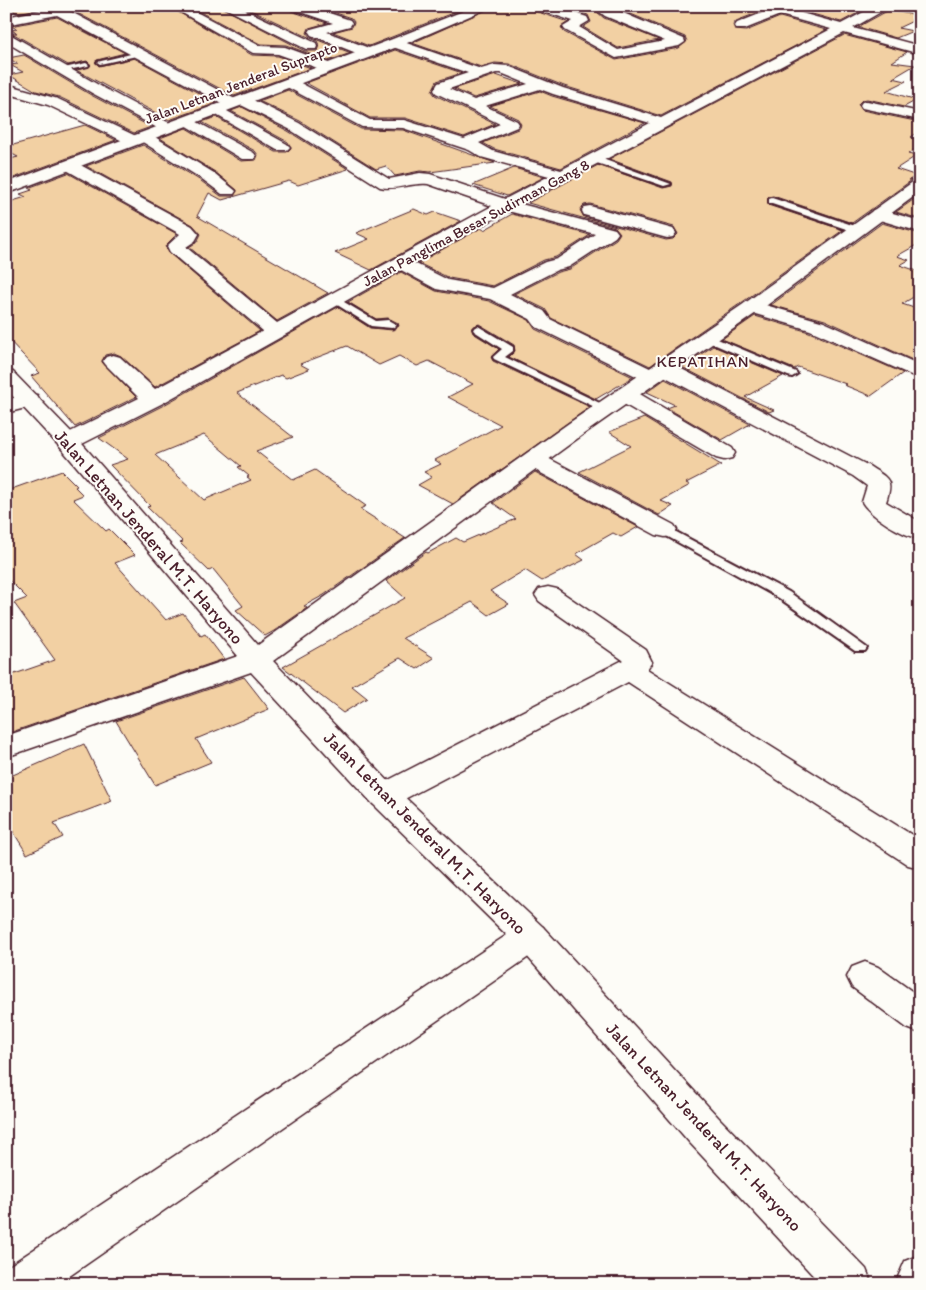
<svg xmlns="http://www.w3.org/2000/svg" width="926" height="1290" font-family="Itim,sans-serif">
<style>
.building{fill:#f2d0a3;stroke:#4a1f2b;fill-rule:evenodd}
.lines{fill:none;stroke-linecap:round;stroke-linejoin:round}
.lane-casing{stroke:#4a1f2b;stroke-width:4}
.street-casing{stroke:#4a1f2b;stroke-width:3}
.secondary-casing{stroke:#4a1f2b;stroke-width:3}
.lane{fill:#fdfcf7;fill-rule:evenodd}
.street{fill:#fdfcf7;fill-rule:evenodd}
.secondary{fill:#fdfcf7;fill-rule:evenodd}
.labels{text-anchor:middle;stroke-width:4;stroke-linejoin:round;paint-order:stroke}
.far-street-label{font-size:15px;fill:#4a1f2b;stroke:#fdfcf7}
.far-quarter-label{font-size:16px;letter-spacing:1px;fill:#4a1f2b;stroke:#fdfcf7}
.street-label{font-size:18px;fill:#4a1f2b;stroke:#fdfcf7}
</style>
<rect width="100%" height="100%" fill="#fdfcf7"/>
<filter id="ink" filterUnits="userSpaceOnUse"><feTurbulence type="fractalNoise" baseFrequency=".02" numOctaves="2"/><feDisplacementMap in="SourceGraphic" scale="10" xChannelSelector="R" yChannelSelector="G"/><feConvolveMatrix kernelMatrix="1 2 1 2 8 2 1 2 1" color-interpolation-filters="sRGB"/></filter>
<g filter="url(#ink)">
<!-- building -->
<path class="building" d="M6,6H42L43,8L17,13Z
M64,6H168L252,55L278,56L311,68L234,96Z
M189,6H219L305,51H317L319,45L317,41L242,6H288L291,11L327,23L309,28L307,33L310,37L351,53L328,61L286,45L260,44Z
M315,6H470L369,46L333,32L352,27L354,22L351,18Z
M495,6H532L535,11L568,22L561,27L564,32L616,60L679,48L687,41L685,37L612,6H754L762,11L736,21L733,25L735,30L746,31L780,17L826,30L661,116L564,86L509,64L495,63L481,67L412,43Z
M560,6H590L604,18L659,40L618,48L583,27L591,22L588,15Z
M784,6H871L841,22Z
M889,10L919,16L911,20H915L898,28L913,31L896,38L858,27Z
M57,17L125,53L97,60L95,62L99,66L134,58L217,103L169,120L76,70L89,67L91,65L87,61L68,65L12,33H17L11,30L17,29L11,26Z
M844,35L907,52L892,62L915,65L893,78L906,81L886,91L917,100L904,107L867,99L862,100L858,104L862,110L920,122V131L911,137L920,141V146L908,154L916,156L896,169L917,176L909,180H912L852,223L773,196L768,197V205L843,230L744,301L650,366L551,318L545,309L514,294L558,272L570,269L616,239L620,233L615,227L528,203L598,165L663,188L672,186V182L609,159ZM590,204L674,227L678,234L673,239L666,240L584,217L580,210L584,205Z
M395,50L462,73L437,81L432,91L435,95L495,124L464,137L405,118H370L306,83Z
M24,55L91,95L151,127L134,133L59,97L36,91L9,75L23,72L10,65L18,64L8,58Z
M496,75L522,84L474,98L454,89Z
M288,90L361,129L403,130L495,163L430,172L420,171L395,176L386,166L376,169L300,121L259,101Z
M540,91L552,96L645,123L561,168L494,149L483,143L518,129L521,125L518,119L490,106Z
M242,107L288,131L348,169L298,185L289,181L222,200L209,193L197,216L328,293L277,321L189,247L197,242L201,234L193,225L86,166L143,145L201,181L221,196H234L237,190L215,172L160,138L186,128L241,161L256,160L258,155L255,151L202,122L216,117L276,152H287L291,148L288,142L231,111Z
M85,125L116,140L11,179L6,176V160L18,157L6,151V147Z
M514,168L544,177L507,196L473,185Z
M68,173L177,234L165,246L169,253L260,331L155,387L121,356L114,353L105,355L102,362L136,397L75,427L31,376L40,373L6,337V203L26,197L20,194L32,190L28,188Z
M920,195V219L896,212Z
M414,209L428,215L435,212L461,221L371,270L335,253L369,239L356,233Z
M512,214L590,235L556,257L544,260L493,286L449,278L418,263L481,228L484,230Z
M882,223L920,234V243L897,256L909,260L900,265L920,272V293L902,304L920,310L919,363L825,320L771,305Z
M401,272L436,291L489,301L529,320L535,329L633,377L596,399L509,357L515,351L514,345L479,324L472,327L473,333L499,349L491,357L493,361L590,407L453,504L418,485L432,477L424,472L441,464L435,460L501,425L448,397L473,384L429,361L417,366L399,356L379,365L347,346L300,364L309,369L286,378L281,375L237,393L293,437L256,451L293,480L315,470L366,506L360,509L405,538L324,595L304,606L307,608L274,631L265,636L236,610L243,606L213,569L209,571L180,543L183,542L147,507L150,506L110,465L128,459L99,438L162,406L338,307L370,328L393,330L399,326L398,323L388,318L376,319L348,302ZM204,435L241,466L238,467L249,476L247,477L251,480L204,500L155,455Z
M755,316L809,332L903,373L871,396L844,385L846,384L798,367L794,369L722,339Z
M713,346L783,376L745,397L774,410L769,412L682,367Z
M665,379L750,424L722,440L667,408L675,405L647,392Z
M644,418L721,465L686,483L690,485L661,501L673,506L659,515L579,472L631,446L609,432Z
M62,471L77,486L75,487L83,495L73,499L106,531L109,529L135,555L115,563L166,620L183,613L201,636L205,634L224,659L6,734V677L55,660L14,603L27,598L6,577V491Z
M535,472L638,527L621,537L613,533L576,554L584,560L542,581L525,570L490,591L509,604L489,615L472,602L403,638L434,658L417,669L400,658L352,686L367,698L343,713L283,667L405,598L386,581L426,552L428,553L456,538L463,542L516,519L493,503Z
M244,677L269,709L196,739L211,762L155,785L116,721Z
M84,744L112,801L54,823L63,837L27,854L6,820V778Z"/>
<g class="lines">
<!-- lane casing -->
<g class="lane-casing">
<path id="lane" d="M139,52L142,54L141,55L100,64L97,62Z
M86,63L89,65L88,66L63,71L60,69Z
M591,157H597L671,184L664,186L591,161Z
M772,198L861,228L862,230L855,232L769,203V199Z
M334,296L376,321L388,320L397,325L392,328L371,326L331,301V297Z
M478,326L513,347V351L505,357L610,408L605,411L601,410L494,359L493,357L502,349L474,331L473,329Z
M708,335L796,372L797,374L792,377L788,376L704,340V336Z
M665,526L789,592L867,648L865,651H855L779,598L661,533L659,530Z"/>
</g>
<!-- street casing -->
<g class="street-casing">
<path id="street" d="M44,6H60L235,99L242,96L247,97L299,123L389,179L420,173L430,174L505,199L549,176L481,157L469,150L403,128L362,127L285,86L283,83L285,80H295L370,120H404L464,139L500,124L436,93L434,90L438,83L468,73L390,46L389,43L395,39L481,69L495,65L508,66L563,88L661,118L831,29L780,15L745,29H737L735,26L737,23L767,11L756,6H776L841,24L875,6H891L853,28L920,46V54L844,33L521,204L615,229L618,233L615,237L569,267L557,270L510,294L544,311L550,319L654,370L653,367L656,363L663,361L670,363L869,466C888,479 894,478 886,502L920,522V539C902,535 871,517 862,502L867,486L853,476L660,374L661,376L658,380L651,382L644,380L536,327L530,319L490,299L436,289L401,270L161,404L76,447L68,449L60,447L57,442L60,437L139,398L106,365L103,361L106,357L113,355L120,357L155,389L263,331L170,252L167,246L180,234L63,168L61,165L63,162H75L192,226L199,234L195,241L186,247L277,323L492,206L428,184C412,182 395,191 380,187L289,129L239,104L232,107L227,106L57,15L6,25V17L47,9ZM496,73H501L528,84L474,100L449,89ZM540,89L553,94L650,123L561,170L493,151L479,143L517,127L519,124L517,121L485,106ZM508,211L595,234L557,259L545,262L493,288L448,280L414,263Z
M170,6H185L260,46L285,47L334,65L336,68L329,72L278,54L253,53Z
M221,6H237L316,43L317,46L316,49H306Z
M290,6H308L350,20L352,23L350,26L327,32L374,50L376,53L369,57L364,56L311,35L309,32L311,29L333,23L292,9Z
M534,6H553L587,17L589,21L579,27L618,50L665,41L605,16L592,6H607L684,39L685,42L679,46L616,58L565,30L563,27L573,21L536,9Z
M6,32L102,87L173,125L175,128L173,131H163L92,93L6,42Z
M6,84L58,99L138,137L140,134H150L214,173L236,191L234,194H222L202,179L141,141L139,144H129L48,105L6,93Z
M867,101L920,112V120L862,108L860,105L862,102Z
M216,105L287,144L290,147L287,150H277L211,112L209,109L211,106Z
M188,117L254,153L256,156L254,159H242L183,124L181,121L183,118Z
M590,206L673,229L676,233L673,237L667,238L584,215L582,211L584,207Z
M879,209L920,221V232L873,218L870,214L873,210Z
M752,301L824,322L920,365V379L810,330L745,311L742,307L745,303Z
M625,389L633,390L732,448L735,453L732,458L724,460L716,458L617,400L614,395L617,390Z
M29,394L37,395L40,400L37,405L6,413V400Z
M534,453L542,455L674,525L677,530L674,535L665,537L656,535L526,465L522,460L526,455Z
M548,587L557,589L646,650L652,662L647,669L920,840V868L908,865L628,682L395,804L384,807L373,804L368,796L373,788L623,660L539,601L535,595L539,589Z
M531,923L543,927L548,937L543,947L58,1284H6V1268L519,927Z
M865,962L878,967L920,997V1033L907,1028L852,987L847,977L852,967Z"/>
</g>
<!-- secondary casing -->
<g class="secondary-casing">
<path id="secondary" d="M476,6H493L400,46L6,194V183L390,40Z
M920,179V192L759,311L585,433L273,661L395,788L543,927L718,1117L866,1269L872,1284H821L690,1143L519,947L373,804L251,672L6,757V736L238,656L60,447L6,389V370L13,372L76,437L258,645L569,423L745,303L914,181Z
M920,1255V1284H895L905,1261Z"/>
</g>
<!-- lane -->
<use href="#lane" class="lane"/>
<!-- street -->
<use href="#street" class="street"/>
<!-- secondary -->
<use href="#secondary" class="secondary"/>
</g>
</g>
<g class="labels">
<!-- far-street labels -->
<g class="far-street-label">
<text transform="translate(241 83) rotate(-21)" y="5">Jalan Letnan Jenderal Suprapto</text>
<text transform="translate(476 223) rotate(-28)" y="5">Jalan Panglima Besar Sudirman Gang 8</text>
</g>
<!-- far-quarter labels -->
<g class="far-quarter-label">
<text x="703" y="367">KEPATIHAN</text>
</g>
<!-- street labels -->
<g class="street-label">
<text transform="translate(149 537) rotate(49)" y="6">Jalan Letnan Jenderal M.T. Haryono</text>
<text transform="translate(425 833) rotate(45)" y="6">Jalan Letnan Jenderal M.T. Haryono</text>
<text transform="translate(704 1127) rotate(47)" y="6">Jalan Letnan Jenderal M.T. Haryono</text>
</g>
</g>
<!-- margin -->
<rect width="926" height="1290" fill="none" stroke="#fdfcf7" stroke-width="25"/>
<rect x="12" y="12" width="901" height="1265" fill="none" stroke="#4a1f2b" stroke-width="2" filter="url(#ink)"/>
</svg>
